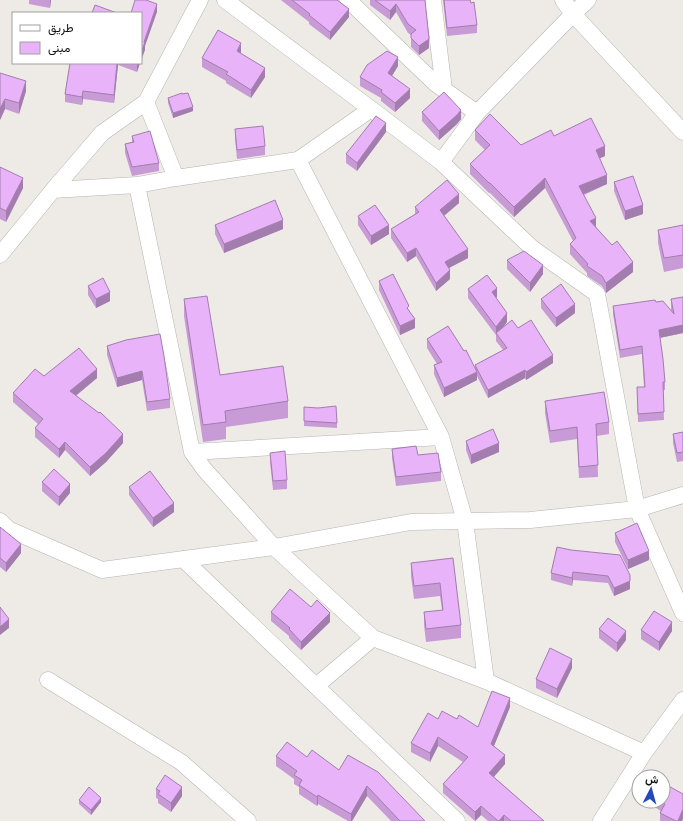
<svg xmlns="http://www.w3.org/2000/svg" width="683" height="821" font-family="'Space Grotesk',Vazirmatn,sans-serif">
<style>
.lines{fill:none;stroke-linecap:round;stroke-linejoin:round}
.minor-casing{stroke:#b7b4b0;stroke-width:17}
.minor{stroke:#fff;stroke-width:16}
.wall{fill:#c89ad6}
.shaded-wall{fill:#a27dae}
.building{fill:#e8b3f9;stroke:#a27dae}
</style>
<rect width="100%" height="100%" fill="#eeebe7"/>
<g class="lines">
<!-- minor casing -->
<g class="minor-casing">
<path id="minor" d="M225,0L371,109L441,162L532,248L597,294L637,509L683,613
M348,0L436,84L477,113
M433,0L444,90
M563,0L573,14L683,132
M371,109L298,160L441,437L465,521L486,681
M441,162L477,113L573,14L588,0
M176,178L298,160
M137,185L176,178L146,102
M53,190L137,185L192,452L204,469L274,547L373,638L486,681L644,753
M0,255L53,190L102,133L146,102L200,0
M192,452L441,437
M0,521L8,529L102,570L274,547L411,522L530,520L637,509L683,495
M183,559L457,821
M48,680L181,762L248,821
M316,686L373,638
M601,821L644,753L683,700"/>
</g>
<!-- minor -->
<use href="#minor" class="minor"/>
</g>
<!-- wall -->
<path class="wall" d="M29,0H51L50,8L29,4Z
M281,0H337L349,17L330,40L309,24V22Z
M370,0H425L429,48L419,55L411,47V35L408,33L396,12L390,20L370,5Z
M443,0H470L477,25V33L447,36Z
M241,52V54L265,77L251,98L226,83V81L202,67V58Z
M70,63H140L137,72L118,65L114,103L83,99L82,105L65,102V94Z
M398,66L392,76L410,98L395,112L381,101V98L360,86V77Z
M0,73L26,91L19,114L5,109L0,120Z
M168,98L193,111L173,118L168,103Z
M422,112L461,119L457,124L439,140L422,121Z
M235,129L265,146V155L237,159L235,138Z
M475,130L521,145L554,136L605,156L600,158L607,184L584,195L596,227L633,272L606,293L602,286L587,276V273L570,254V244L573,241L545,188L514,217L490,193H489L470,174V164L485,150L475,140Z
M386,132L357,171L346,163V154Z
M132,136L159,163V171L132,176L125,153V144L132,142Z
M0,167L23,188L6,222L0,219Z
M614,182L643,214L625,220L614,191Z
M459,203L444,216L468,258L449,268L450,279L436,291L416,256L407,262L391,238V229L415,214V207Z
M358,216L389,234L371,245L358,225Z
M215,225L283,229L224,253L215,234Z
M683,225V268L664,272L658,243V230Z
M507,260L543,274L530,292L507,269Z
M379,281L409,310L415,328L400,335L379,290Z
M88,286L110,301L96,308L88,295Z
M468,289L497,297L496,298L507,322L503,328H518L553,363L526,380L525,378L488,398L477,376V380L444,397L434,374V365L437,364L427,348V339L464,351L475,368V365L503,350L496,341V335L468,298Z
M184,299L220,375L288,401V418L226,427V439L203,442L184,316Z
M541,299L575,313L556,327L541,308Z
M671,299L683,333L660,338L665,382V390H663L664,420L638,422L637,387H644L642,354L620,358L613,314V306L656,302L671,311Z
M126,340L170,399V408L147,411L142,380L117,387L107,355V346Z
M44,376L97,378L76,396L123,443L106,462L90,476L65,450L59,458L35,437V428L38,424L13,402V393Z
M545,401L609,422V434L597,436L598,477L579,478L577,439L550,443L545,413Z
M304,407L337,423V428L304,426Z
M683,432V461L677,462L673,443V434Z
M466,441L499,452L471,464L466,450Z
M392,449L418,455L441,472V481L396,486L392,458Z
M270,453L287,480V489L273,490L270,462Z
M42,482L70,493L59,506L42,491Z
M129,487L174,512L153,527L129,495Z
M0,527L21,553L6,572L0,567Z
M615,533L649,560L628,569L615,542Z
M557,547L630,581V589L614,596L608,583L573,580L572,586L551,580V573Z
M453,558L461,625V638L426,642L424,625V612L442,610L440,596L414,599L411,576V563Z
M311,607L330,622L301,650L289,638V636L271,621V612Z
M599,629L626,640L617,652L599,638Z
M641,630L672,631L659,651L641,639Z
M572,668L557,698L536,688V679Z
M510,707L494,746L505,764L494,777L544,821H488L481,815L475,821L443,793V784L463,762L438,746L430,762L411,752V743L438,719H457L478,727Z
M276,756L307,757L339,770L425,821H391L367,796L352,821H348L318,804L317,806L299,794V787L294,784V779L276,766Z
M156,789L182,796L171,812L158,803V799L156,798Z
M683,794V818L682,821H660V813L661,811L653,806V801H663Z
M79,800L101,802L91,815L79,804Z"/>
<!-- shaded-wall -->
<path class="shaded-wall" d="M50,0H51L50,8Z
M157,4V12L145,46V50L141,61V53L144,42Z
M396,4V12L390,20V11Z
M349,9V17L330,40V32Z
M429,39V48L419,55V46Z
M241,43V52L237,60V51Z
M398,57V66L388,82V73Z
M117,63H118V65L114,103V95Z
M137,63H140L137,72Z
M265,68V77L251,98V90Z
M26,81V91L19,114V103Z
M410,89V98L395,112V103Z
M83,91V99L82,105V97Z
M5,99V109L0,120V109Z
M193,107V111L173,118V113Z
M461,110V119L457,124L439,140V131Z
M386,123V132L357,171V163Z
M605,146V156L596,160V150Z
M607,175V184L579,196V186Z
M23,178V188L6,222V211Z
M545,178V188L514,217V207Z
M459,194V203L440,219V210Z
M643,205V214L625,220V211Z
M596,218V228L590,221Z
M283,220V229L224,253V244Z
M389,225V234L371,245V236Z
M416,248V256L407,262V253Z
M468,249V258L445,270V262Z
M633,262V272L606,293V283Z
M543,265V274L530,292V283Z
M450,270V279L436,291V283Z
M497,288V297L492,301V292Z
M110,292V301L96,308V299Z
M575,304V313L556,327V318Z
M507,313V322L497,335L496,333V327Z
M415,319V328L400,335V326Z
M683,325V333L659,338V330Z
M553,355V363L526,380V372Z
M97,369V378L70,400V391Z
M525,370V378L488,398V390Z
M142,371V380L117,387V378Z
M477,372V380L444,397V388Z
M123,434V443L106,462L90,476V467Z
M65,442V450L59,458V449Z
M499,443V452L471,464V455Z
M70,484V493L59,506V497Z
M174,503V512L153,527V518Z
M21,544V553L6,572V563Z
M649,551V560L628,569V560Z
M573,572V580L572,586V578Z
M630,581V589L614,596V588Z
M330,613V622L301,650V642Z
M9,619V628L0,635V627Z
M672,622V631L659,651V642Z
M626,631V640L617,652V643Z
M572,659V668L557,698V689Z
M510,698V707L491,753V744Z
M438,737V746L430,762V753Z
M505,755V764L489,782V773Z
M367,786V796L352,821H351V814Z
M182,787V796L171,812V803Z
M318,795V804L317,806V797Z
M101,798V802L91,815V810Z
M481,806V815L475,821V812Z
M683,809V818L682,821H678Z
M504,815V821H499Z"/>
<!-- building -->
<path class="building" d="M135,0H146L157,4L144,42H145L141,53V13H131Z
M292,0H337L349,9L330,32L309,15L310,14Z
M375,0H425L429,39L419,46L411,38V34L416,30L408,24L396,4L390,11Z
M444,0H470L471,3L474,2L477,25L447,28Z
M95,5L117,13H92Z
M218,30L241,43L237,51L265,68L251,90L226,74L228,72L202,58Z
M387,51L398,57L388,73L410,89L395,103L381,92L382,90L360,77L367,65Z
M70,63H117L114,95L83,91L82,97L65,94Z
M0,73L26,81L19,103L5,99L0,109Z
M444,92L461,110L457,115L439,131L422,112Z
M182,93V94L188,93L193,107L173,113L168,98Z
M490,114L521,145L551,130L554,136L591,118L605,146L596,150L607,175L579,186L596,218L590,221L612,245L617,241L633,262L606,283L602,276L587,266V265L588,264L570,244L576,238L545,178L514,207L490,183H489L470,164L490,145L475,130Z
M376,116L386,123L357,163L346,154Z
M263,126L265,146L237,150L235,129Z
M150,131L159,163L132,167L125,144L134,142L132,136Z
M0,167L23,178L6,211L0,208Z
M633,176L643,205L625,211L614,182Z
M447,180L459,194L440,210L468,249L445,262L450,270L436,283L416,248L407,253L391,229L419,212L415,207Z
M275,200L283,220L224,244L215,225Z
M375,205L389,225L371,236L358,216Z
M683,225V255L664,258L658,230Z
M524,251L543,265L530,283L507,260Z
M393,274L409,306L407,308L415,319L400,326L379,281Z
M487,275L497,288L492,292L507,313L496,327L468,289Z
M103,278L110,292L96,299L88,286Z
M561,284L575,304L556,318L541,299Z
M207,296L220,375L283,366L288,401L225,411L226,422L203,425L184,299Z
M683,297V325L659,330L663,359L665,382H663L664,412L638,414L637,387H645L642,346L620,350L613,306L655,300L656,302L663,301L674,314L671,299Z
M512,320L518,328L531,320L553,355L526,372L525,370L488,390L475,365L507,348L496,333Z
M448,326L464,351L466,350L477,372L444,388L434,365L442,362L427,339Z
M160,334L164,356L170,399L147,402L142,371L117,378L107,346L126,340Z
M79,348L97,369L70,391L99,413L100,412L123,434L106,453L90,467L65,442L59,449L35,428L43,419L13,393L35,369L44,376Z
M604,392L609,422L596,424L598,465L579,467L577,427L550,431L545,401Z
M336,406L337,423L304,421V407L318,408Z
M493,429L499,443L471,455L466,441Z
M683,432V452L677,453L673,434Z
M416,446L418,455L438,453L441,472L396,477L392,449Z
M285,451L287,480L273,481L270,453Z
M54,469L70,484L59,497L42,482Z
M150,471L174,503L153,518L129,487Z
M637,523L649,551L628,560L615,533Z
M0,527L21,544L6,563L0,558Z
M557,547L571,550L620,555L630,575V581L614,588L608,576L573,572L572,578L551,573Z
M453,558L461,625L426,629L424,612L443,610L440,583L414,586L411,563Z
M290,589L311,607L317,600L330,613L301,642L289,629L290,628L271,612Z
M0,607L9,619L0,627Z
M654,611L672,622L659,642L641,630Z
M608,618L626,631L617,643L599,629Z
M550,648L572,659L557,689L536,679Z
M492,691L510,698L491,744L505,755L489,773L544,821H511L504,815L499,821H498L481,806L475,812L443,784L468,757L438,737L430,753L411,743L428,713L438,719L442,711L457,719L459,715L478,727Z
M287,742L307,757L312,750L339,770L348,755L378,772L425,821H400L367,786L351,814L318,795L317,797L299,785L302,780L294,775L297,771L276,756Z
M165,775L182,787L171,803L158,794L160,791L156,789Z
M663,783L683,794V809L678,821H676L660,813L665,804L660,801H663Z
M89,787L101,798L91,810L79,800Z"/>
<!-- legend -->
<rect x="12" y="12" width="130" height="52" fill="#ffffff" stroke="#a0a09f"/>
<rect x="20" y="25" width="20" height="6" fill="#ffffff" stroke="#a0a09f"/>
<text x="48" y="32" font-size="12" fill="#121110">طريق</text>
<rect x="20" y="42" width="20" height="12" fill="#e8b3f9" stroke="#a0a09f"/>
<text x="48" y="52" font-size="12" fill="#121110">مبنى</text>
<!-- north arrow -->
<g transform="translate(651 789) rotate(6)"><circle r="19" fill="#ffffff" stroke="#a0a09f"/>
<path d="M0-3L7 15L0 10L-7 15Z" fill="#234ab8"/>
<text y="-6" font-size="11" font-weight="bold" text-anchor="middle" fill="#121110">ش</text>
</g>
</svg>
